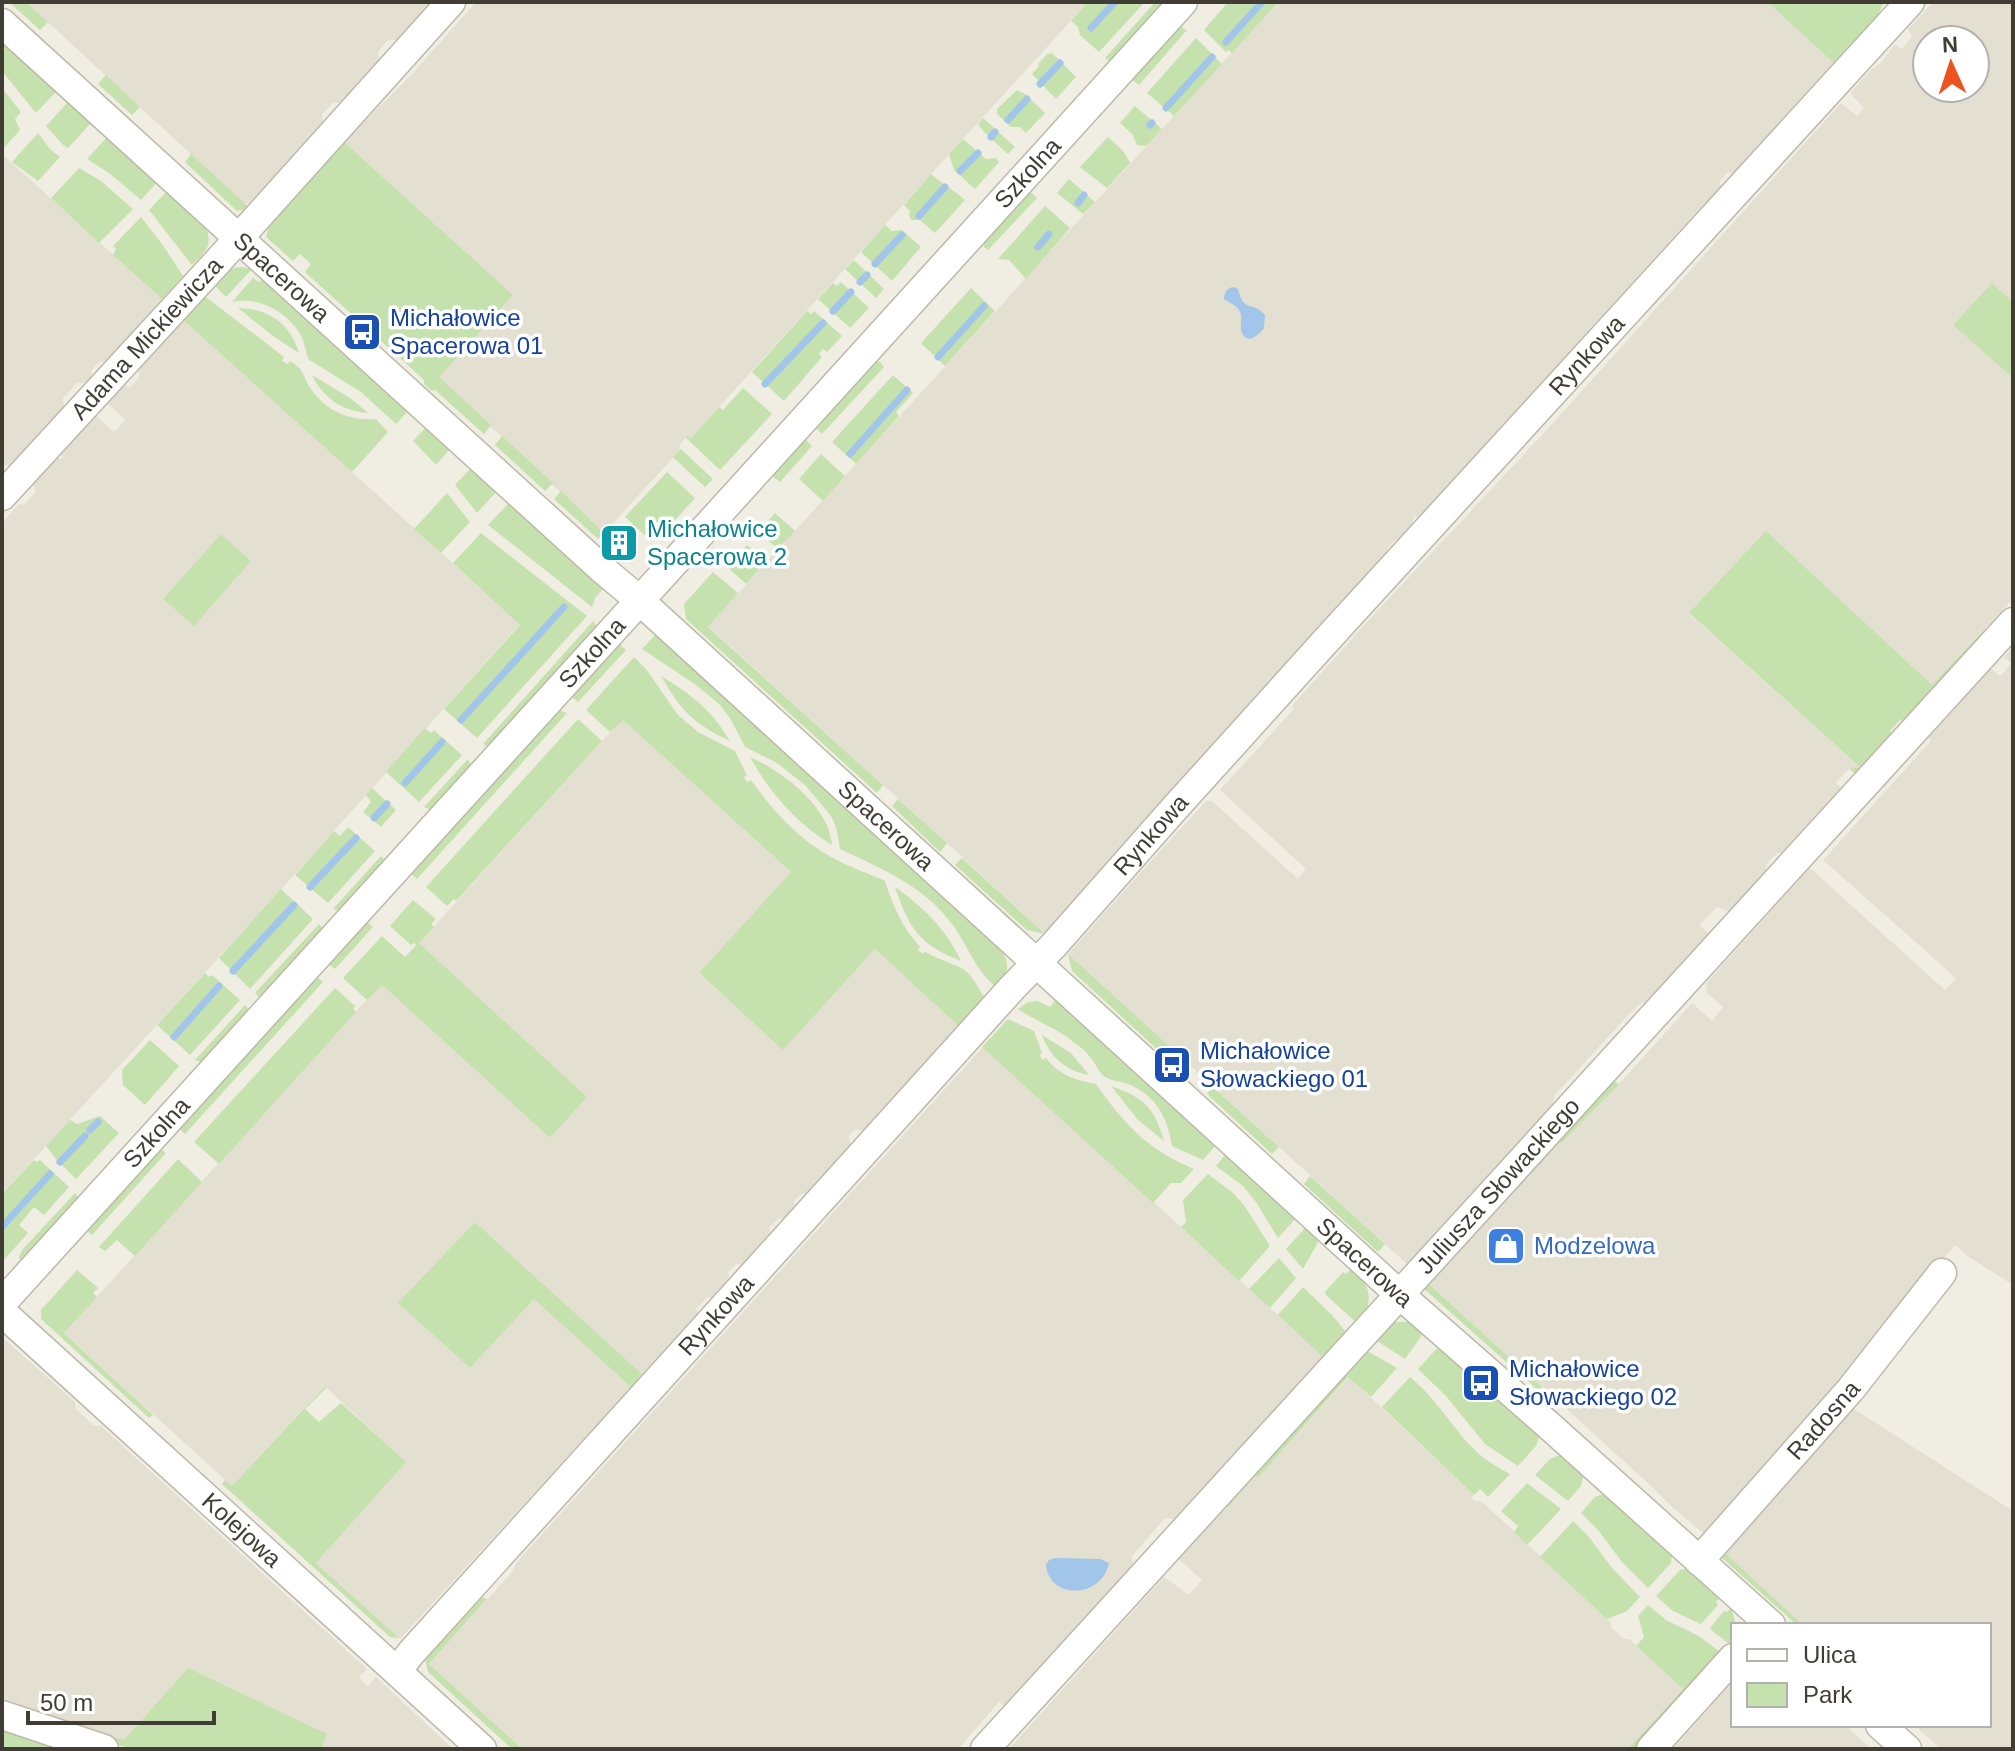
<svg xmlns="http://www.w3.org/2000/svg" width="2015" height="1751" font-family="Arial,sans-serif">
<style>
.residential{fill:#e4e0d1;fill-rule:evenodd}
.green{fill:#c5e2ae}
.water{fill:#a2c5ea}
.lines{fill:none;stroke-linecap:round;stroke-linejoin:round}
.stream{stroke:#a2c5ea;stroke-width:7}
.street-casing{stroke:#bdb9a9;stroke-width:31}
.street{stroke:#fff;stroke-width:28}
.labels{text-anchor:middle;stroke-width:7;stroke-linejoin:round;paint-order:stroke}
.street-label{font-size:24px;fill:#413d34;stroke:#fff}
.transit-label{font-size:24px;fill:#164399;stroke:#fff;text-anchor:start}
.culture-label{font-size:24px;fill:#0d838f;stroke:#fff;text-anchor:start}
.shop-label{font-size:24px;fill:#366cbe;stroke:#fff;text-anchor:start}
</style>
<rect width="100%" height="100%" fill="#f0ede3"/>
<!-- residential -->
<path class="residential" d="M26,2H433L398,41L389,39L378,52L379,61L340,103H333L322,114L323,123L249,203L245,204Z
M476,2H1088L719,407L691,438L688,436L684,440L679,446L681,449L604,533L438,377L512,295L344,142L413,73Z
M1278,2H1767L1835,64L1735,175L1728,172L1719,182L1723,188L1709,203L1706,202L1699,209L1418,518L1414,516L1411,531L1402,541L1395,540L1387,549V556L1045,934L959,854L708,626Z
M1933,2H2013V302L1992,283L1954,325L2013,378V601L2009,603L1989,624L1933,685L1689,614L1861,768L1849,769L1838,780L1836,783L1842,788L1784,854L1777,853L1766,864V872L1730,912L1717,907L1699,925L1709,934L1648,1000L1641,1003L1629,1014L1555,1095L1552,1106L1407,1264L1068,954L1142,871L1206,801H1212L1298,879L1306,869L1220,790L1294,709L1292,706L1367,622L1554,422L1841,103L1857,116L1864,108L1850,93L1873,68L1880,64L1895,44L1902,49L1912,37L1908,29ZM1927,40H1975V88H1927Z
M2,154L162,299L106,361L99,362L91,371L92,376L86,383H77L63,398L64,407L12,465H5L2,468Z
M183,319L520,624L296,873L2,1194V523L19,504L24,505L35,492V487L32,484L57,457L60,459L63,457L60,453L95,415L114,432L125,420L107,402L123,385L130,388L139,377V367Z
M2013,647V1285L1969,1257L1955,1245L1708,1537L1672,1507L1649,1484L1429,1284L1560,1141L1562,1143L1629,1073L1692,1003L1712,1021L1723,1007L1707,993L1706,983L1810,868L1945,990L1950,985L1956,978L1823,860L1931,741L1929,737L1991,669L2000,676L2005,671L2011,663L2004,657Z
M622,719L791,872L699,974L783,1049L875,949L960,1026L864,1131L855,1129L848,1137L851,1145L806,1194H801L793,1202L796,1206L784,1219L779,1218L769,1228L770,1234L742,1265L736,1264L728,1273L729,1278L712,1298L707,1297L696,1309L698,1313L642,1374L475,1222L399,1303L470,1368L534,1298L631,1387L400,1639L316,1563L405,1462L328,1389L324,1386L232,1486L64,1333L381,984L550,1138L586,1097L419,943Z
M983,1047L1324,1357L1175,1519L1165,1518L1132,1556L1133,1565L1005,1706L999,1702L958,1749H528L520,1747L429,1664L512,1572L517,1562L591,1480Z
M2,1337L75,1402L76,1409L87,1419L94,1426H101L367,1669L359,1678L368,1686L376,1677L453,1749H322L327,1734L123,1740L2,1698Z
M1349,1377L1474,1495L1472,1498L1477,1502L1479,1500L1490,1509L1607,1619L1611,1623L1612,1628L1624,1639H1629L1683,1689L1628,1749H1009L1164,1577L1189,1595L1202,1580L1179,1559L1255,1476L1258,1478Z
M1851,1407L2013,1511V1749H1941L1914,1725H1989V1625H1803L1721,1550L1823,1438L1828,1436L1838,1426L1839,1420Z
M1733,1682V1725H1845L1871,1749H1673Z"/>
<!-- green -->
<path class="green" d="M9,2H26L48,22L40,30Z
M1088,2H1145L1099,52L1080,35L1078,27L1071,21Z
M1155,2H1163V6L1113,61H1109L1105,58Z
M1228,2H1278L1232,53L1228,50L1226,52L1204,30Z
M1767,2H1881L1883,4L1878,15L1835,64Z
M1179,26L1187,30L1139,85L1133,80L1134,76Z
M2,37L56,87L55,93L36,113L2,71Z
M1196,38L1222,64L1174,116L1147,93Z
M1052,53L1076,77L1056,99L1032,74L1039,66L1038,64L1047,54Z
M106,75L140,107L132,115L98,84Z
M2,88L21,112L15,119L20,130L2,150Z
M1017,90L1025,94L1045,113L1026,133L1020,127H1011L997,114V109Z
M73,102L92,120L91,123L68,148L63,145L46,126L67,103Z
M1135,106L1162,129L1146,146L1137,145L1133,135L1120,123Z
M983,118L1015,147L1008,154L985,133L978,124Z
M38,133L50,149L60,157L38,181L12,162Z
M107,137L159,180L141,200L109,173L87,159Z
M1108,137L1124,152L1130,163L1107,188L1080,167Z
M963,139L986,159L996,158L999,162L975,189L954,170L949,154Z
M344,142L513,295L439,377L491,425L484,434L435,390L432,391L424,384V380L305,272L311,264L300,254L293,261L266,237L269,225Z
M191,154L250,208L237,211L185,162Z
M79,168L101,181L133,209L99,243L51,198Z
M931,174C942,184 954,190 965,200L935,233L920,220H911L909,215L910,211L904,205Z
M1069,179L1095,202L1083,214L1057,193Z
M169,189L204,223C214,245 207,250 192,265L149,210Z
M1028,192L1032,193L1037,198L988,250L984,247L983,242Z
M1045,206L1070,228L1026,279L1009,260L998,259Z
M141,217L162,244L183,276L162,299L113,255L116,249L113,246Z
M885,225L892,231L902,230L921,247L892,281L861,252Z
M854,260L884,289L876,298L845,269Z
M242,267L252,269L226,297L211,282C220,273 228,267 242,267Z
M265,276L406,406L407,412L396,424L361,392L308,359C306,351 304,341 300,334C287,311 257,296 232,302L253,278L259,282Z
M841,282L869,308L850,328L818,299L833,283L837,286Z
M1992,283L2013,302V378L1953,325Z
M971,288L995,311L945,366L921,343Z
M201,293L284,357L282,361L288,364L290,361C305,371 301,372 309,386C324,410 348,421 376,419L388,432L352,472L179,316Z
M238,308C268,308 291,324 299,353L273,336Z
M807,311L811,314L814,311L842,336L827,352L823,349L819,354L822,357L784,401L752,372Z
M875,361H879L884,367L822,434L817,429L818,425Z
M312,375L350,398L368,413C342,411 323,398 312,375Z
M893,375L913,393L896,412L899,416L856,464L832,442Z
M743,388L772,414L720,470L686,438L688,436L691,438L719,407L723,410Z
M425,428H430L450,446L449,450L436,465L413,441Z
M502,436L553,483L545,491L495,445Z
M806,440L812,446L780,482L773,477L774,472L803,441Z
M681,449L713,479L705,487L673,457Z
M821,454L845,476L823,501L799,479Z
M474,468L498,490L477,513L455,485L470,469Z
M667,472L695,498L668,528L656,529L648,538L625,517Z
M561,491L604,533L598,539L554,499Z
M447,493L470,522L441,553L414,529Z
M511,501L602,586L604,588L595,598L592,607L488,525Z
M775,513L795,531L778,549L759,532Z
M1766,531L1932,685L1984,630L1986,632L1909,722L1900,720L1890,731L1892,734L1856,774L1849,769L1860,767L1689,613Z
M481,533L587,616L477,738L444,709L520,625L453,563Z
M221,534L251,561L194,626L163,599Z
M747,545L766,562L746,584L727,567Z
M713,572L738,593L708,627L883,785L877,793L686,619L684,604Z
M593,621L597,627L490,745L486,746L483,744Z
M655,635L660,638L1001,949C1011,967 1008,974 998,990C991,983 984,975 978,967C969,953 962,937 952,924C923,885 882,869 840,849L836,827L831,816L805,785L777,763L745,747L730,718L719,704L696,685L642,649Z
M617,642L626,650L578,702L573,698L571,693Z
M634,657L646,669L678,715L698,732L735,751L747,775L744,777L747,782L751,780C774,812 798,839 833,858C849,867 868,873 885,881C893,906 902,927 920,947L918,950L923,954L925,951C936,960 962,965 968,973C976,981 980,993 988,1001L962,1029L875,949L783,1050L699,973L791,872L623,720L610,732L586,710Z
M661,676C692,695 711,709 730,741C694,724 681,711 661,676Z
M558,710L567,713L417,879L411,874L412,871Z
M578,719L602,741L456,901L454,899L447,906L426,887Z
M425,728L431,733L434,730L462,755L419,802L386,772Z
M750,757C783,772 829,806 832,845C797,824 770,793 750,757Z
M468,759L471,765L431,810L424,807Z
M372,788L396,810L381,827L363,812L371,802L366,795Z
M898,799L947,843L940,852L892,806Z
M348,827L375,851L328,903L295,875L334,831L340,836Z
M381,856L384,859L383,863L340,911L333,909Z
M962,858L1045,934L1027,930L955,865Z
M895,887C923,907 946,929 961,961C920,945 909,929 895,887Z
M281,889L313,919L250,989L219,958Z
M413,900L436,919L431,924L434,927L419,943L587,1097L550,1138L382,985L367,1000L343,978L382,936L405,957L416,945L414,943L411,945L390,926Z
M367,922L373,927L335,969L330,965L329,961L365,923Z
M319,924L323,929L261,996L259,997L255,993Z
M1068,954L1191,1066L1184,1074L1072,971Z
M205,973L209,977L212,975L240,1000L190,1055L157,1025Z
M317,977L323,982L185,1134L178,1127L314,978Z
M335,988L355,1006L353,1009L356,1012L219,1164L194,1142Z
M1037,1001L1050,1007L1055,1001L1064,1005L1216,1145L1203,1160L1172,1146C1168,1119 1156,1095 1128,1084C1121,1081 1111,1081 1105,1077C1098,1072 1095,1062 1090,1057C1086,1052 1081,1047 1076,1044C1059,1029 1037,1022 1018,1009L1028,1002Z
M245,1005L249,1010L201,1062L195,1060Z
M1008,1019L1034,1031L1042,1053L1039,1055L1043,1060L1046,1058C1059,1075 1075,1080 1096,1084C1124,1124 1148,1150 1194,1169L1181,1183H1171L1153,1203L1152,1202L982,1047Z
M1042,1035L1071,1053L1089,1075C1066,1071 1050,1057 1042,1035Z
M150,1040L179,1066L145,1105L123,1085L122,1070Z
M1610,1079L1619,1084L1562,1143L1560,1142L1517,1189L1512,1185Z
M1111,1086C1143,1097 1155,1108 1164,1141L1138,1120Z
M1213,1087L1279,1147L1272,1154L1207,1094Z
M100,1116L119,1133L76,1179L57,1160L46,1146L70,1120L77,1124Z
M160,1149L166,1153L92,1235L87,1231V1227Z
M1226,1154L1296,1218L1278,1238L1256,1202L1243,1186L1216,1166Z
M178,1159L202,1182L135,1256L117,1240L105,1251L99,1247Z
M34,1160L37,1162L40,1160L69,1187L44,1215L34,1207L19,1225L28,1233L2,1262V1194Z
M1208,1174L1233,1193L1244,1205L1270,1246L1239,1281L1181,1227L1186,1222L1183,1200Z
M1310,1176L1385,1244L1378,1252L1304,1184Z
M75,1193L79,1198L21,1264L19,1257L22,1250Z
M475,1222L642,1374L631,1387L534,1299L470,1368L398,1303Z
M1306,1227L1318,1238L1317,1244L1303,1269L1286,1249Z
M1467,1235L1471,1239L1429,1284L1542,1387L1539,1391L1423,1288Z
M1279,1258L1296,1278L1270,1308L1249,1289Z
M1351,1269C1374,1287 1372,1302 1360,1326L1326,1295L1325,1292L1343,1272L1346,1274Z
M77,1270L98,1288L93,1293L97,1297L64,1333L153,1415L149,1418L41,1319V1310Z
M1303,1287L1332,1315L1349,1336L1323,1357L1278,1315Z
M1394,1322H1411L1425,1331L1405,1359L1371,1337L1382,1326Z
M1440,1345L1540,1434L1536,1446L1518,1466L1485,1444L1446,1396L1418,1369Z
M1362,1348L1397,1368L1371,1397L1348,1377L1258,1478L1255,1476L1228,1507L1223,1503Z
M1410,1377C1438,1400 1453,1430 1478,1453C1488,1462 1499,1468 1510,1474L1488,1497L1480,1489L1474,1495L1382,1407Z
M325,1386L326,1388L305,1409L319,1422L341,1403L406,1462L316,1563L399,1638L390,1637L222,1484L225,1480L232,1486Z
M1562,1454L1584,1474L1581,1486L1568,1501L1535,1475L1550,1459Z
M1527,1483L1561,1509L1527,1545L1514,1532L1518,1526L1501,1511Z
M1606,1493L1672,1553L1671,1563L1648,1588L1622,1562L1598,1530L1581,1513L1595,1497Z
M1573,1521L1589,1537L1612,1568L1640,1597L1627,1611L1607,1619L1540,1557Z
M1725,1553L1803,1625H1797L1721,1557Z
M1689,1568L1721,1597L1716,1602L1718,1605L1701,1624L1673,1611L1656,1596L1680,1570Z
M481,1597L487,1599L429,1664L520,1747H526L512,1749L428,1672L425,1659Z
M1648,1605L1666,1620L1699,1636L1724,1655L1639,1749H1628L1683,1689L1636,1646L1644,1637L1638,1616Z
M1731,1608L1736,1625H1733V1641L1731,1645L1712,1631L1710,1628L1724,1611L1727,1612Z
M188,1668L327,1734L322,1749H131L113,1743V1737L124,1740Z
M2,1725L73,1749H2Z"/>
<!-- water -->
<path class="water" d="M1234,287L1238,289C1244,314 1252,300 1265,315L1264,328C1259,334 1248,346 1242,333C1239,327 1243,319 1240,312C1237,305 1229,303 1224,299C1224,293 1228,287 1234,287Z
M1055,1558L1100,1559L1109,1563C1102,1599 1049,1600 1046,1565L1049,1560Z"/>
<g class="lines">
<!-- stream -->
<path class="stream" d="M1091,28L1115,2
M1226,42L1262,2
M1040,84L1060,63
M1166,108L1212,57
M1008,120L1027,99
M1150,125L1152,123
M991,137L995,132
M960,171L978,153
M1078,203L1084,195
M919,216L945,187
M1038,247L1049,234
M875,264L902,235
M860,282L867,275
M833,311L851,292
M938,357L984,306
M765,384L823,323
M850,454L907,390
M461,720L564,607
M405,783L442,742
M374,818L387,804
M310,887L356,838
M233,971L294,905
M174,1037L219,986
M90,1130L98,1122
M60,1162L85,1136
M2,1227L50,1174"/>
<!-- street casing -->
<g class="street-casing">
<g id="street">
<path id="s1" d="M2,23L601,568L639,600L1399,1294L1545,1422L1771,1625"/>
<path id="s2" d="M2,496L220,259L451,2"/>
<path id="s3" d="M2,1303L1183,2"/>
<path id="s4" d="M2,1312L482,1749"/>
<path id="s5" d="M1699,1561L1851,1389L1942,1273"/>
<path id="s6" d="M397,1671L411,1653L911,1100L1012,988L1053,946L1174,809L1333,633L1910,2"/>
<path d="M2,1715L104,1749"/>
<path d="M1880,1725L1907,1749"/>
<path id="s7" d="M985,1749L2013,622"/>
<path d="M1651,1749L1733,1658"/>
</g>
</g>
<!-- street -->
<use href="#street" class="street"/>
</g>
<!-- icons -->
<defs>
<g id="bus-square" transform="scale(2)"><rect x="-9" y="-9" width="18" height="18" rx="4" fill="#1a4fb4" stroke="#fff"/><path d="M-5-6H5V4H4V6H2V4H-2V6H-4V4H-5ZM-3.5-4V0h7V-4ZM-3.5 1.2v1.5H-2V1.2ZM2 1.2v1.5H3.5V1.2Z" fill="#fff"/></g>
<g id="building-square" transform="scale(2)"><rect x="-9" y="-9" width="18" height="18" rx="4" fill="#0f9aa8" stroke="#fff"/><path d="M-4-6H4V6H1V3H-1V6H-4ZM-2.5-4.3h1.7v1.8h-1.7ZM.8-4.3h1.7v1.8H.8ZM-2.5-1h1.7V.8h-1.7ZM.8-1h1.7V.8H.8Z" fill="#fff"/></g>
<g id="shop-square" transform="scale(2)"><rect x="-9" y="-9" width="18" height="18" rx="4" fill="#3f7fe0" stroke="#fff"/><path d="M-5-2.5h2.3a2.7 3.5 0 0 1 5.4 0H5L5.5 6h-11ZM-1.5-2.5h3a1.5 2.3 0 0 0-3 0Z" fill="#fff"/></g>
</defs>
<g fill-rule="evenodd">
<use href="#bus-square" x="362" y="332"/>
<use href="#building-square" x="619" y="543"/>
<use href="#bus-square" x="1172" y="1065"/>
<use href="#shop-square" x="1506" y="1246"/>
<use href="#bus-square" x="1481" y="1383"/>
</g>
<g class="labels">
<!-- street labels -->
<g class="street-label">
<text dy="8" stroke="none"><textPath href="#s3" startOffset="1526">Szkolna</textPath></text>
<text dy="8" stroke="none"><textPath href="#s1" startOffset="378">Spacerowa</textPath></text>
<text dy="8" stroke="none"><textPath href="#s2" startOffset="214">Adama Mickiewicza</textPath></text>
<text dy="8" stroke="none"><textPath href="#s6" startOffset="1774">Rynkowa</textPath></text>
<text dy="8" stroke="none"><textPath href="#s3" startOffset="878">Szkolna</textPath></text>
<text dy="8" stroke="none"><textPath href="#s1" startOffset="1194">Spacerowa</textPath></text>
<text dy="8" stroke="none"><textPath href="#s6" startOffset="1126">Rynkowa</textPath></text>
<text dy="8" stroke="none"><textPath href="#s3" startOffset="230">Szkolna</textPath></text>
<text dy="8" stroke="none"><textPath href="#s7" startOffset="762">Juliusza Słowackiego</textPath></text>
<text dy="8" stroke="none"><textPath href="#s1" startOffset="1842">Spacerowa</textPath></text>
<text dy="8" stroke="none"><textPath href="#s6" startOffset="478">Rynkowa</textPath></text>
<text dy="8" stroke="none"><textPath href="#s5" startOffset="188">Radosna</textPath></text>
<text dy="8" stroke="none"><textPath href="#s4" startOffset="324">Kolejowa</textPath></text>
</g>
<!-- transit labels -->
<g class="transit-label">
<text x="390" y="326">Michałowice<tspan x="390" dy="28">Spacerowa 01</tspan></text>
<text x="1200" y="1059">Michałowice<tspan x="1200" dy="28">Słowackiego 01</tspan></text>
<text x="1509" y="1377">Michałowice<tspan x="1509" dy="28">Słowackiego 02</tspan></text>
</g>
<!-- culture labels -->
<g class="culture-label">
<text x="647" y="537">Michałowice<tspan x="647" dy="28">Spacerowa 2</tspan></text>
</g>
<!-- shop labels -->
<g class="shop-label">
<text x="1534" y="1254">Modzelowa</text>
</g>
</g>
<!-- border -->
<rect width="2015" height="1751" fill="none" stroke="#413d34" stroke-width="8"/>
<!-- legend -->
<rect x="1731" y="1623" width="260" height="104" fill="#ffffff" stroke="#b3b1ae" stroke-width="2"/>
<rect x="1747" y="1649" width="40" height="12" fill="#ffffff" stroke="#b3b1ae" stroke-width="2"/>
<text x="1803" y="1663" font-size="24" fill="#413d34">Ulica</text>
<rect x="1747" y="1683" width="40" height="24" fill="#c5e2ae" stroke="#b3b1ae" stroke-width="2"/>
<text x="1803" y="1703" font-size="24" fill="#413d34">Park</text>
<!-- north arrow -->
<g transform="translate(1951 64) rotate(357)"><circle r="38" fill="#ffffff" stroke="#b3b1ae" stroke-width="2"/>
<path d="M0-6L14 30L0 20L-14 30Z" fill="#eb541f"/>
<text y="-12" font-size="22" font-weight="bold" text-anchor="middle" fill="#413d34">N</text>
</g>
<!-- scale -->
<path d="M28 1711v12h186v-12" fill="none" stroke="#413d34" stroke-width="4"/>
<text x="40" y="1711" font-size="24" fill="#413d34" stroke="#ffffff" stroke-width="6" paint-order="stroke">50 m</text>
</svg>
